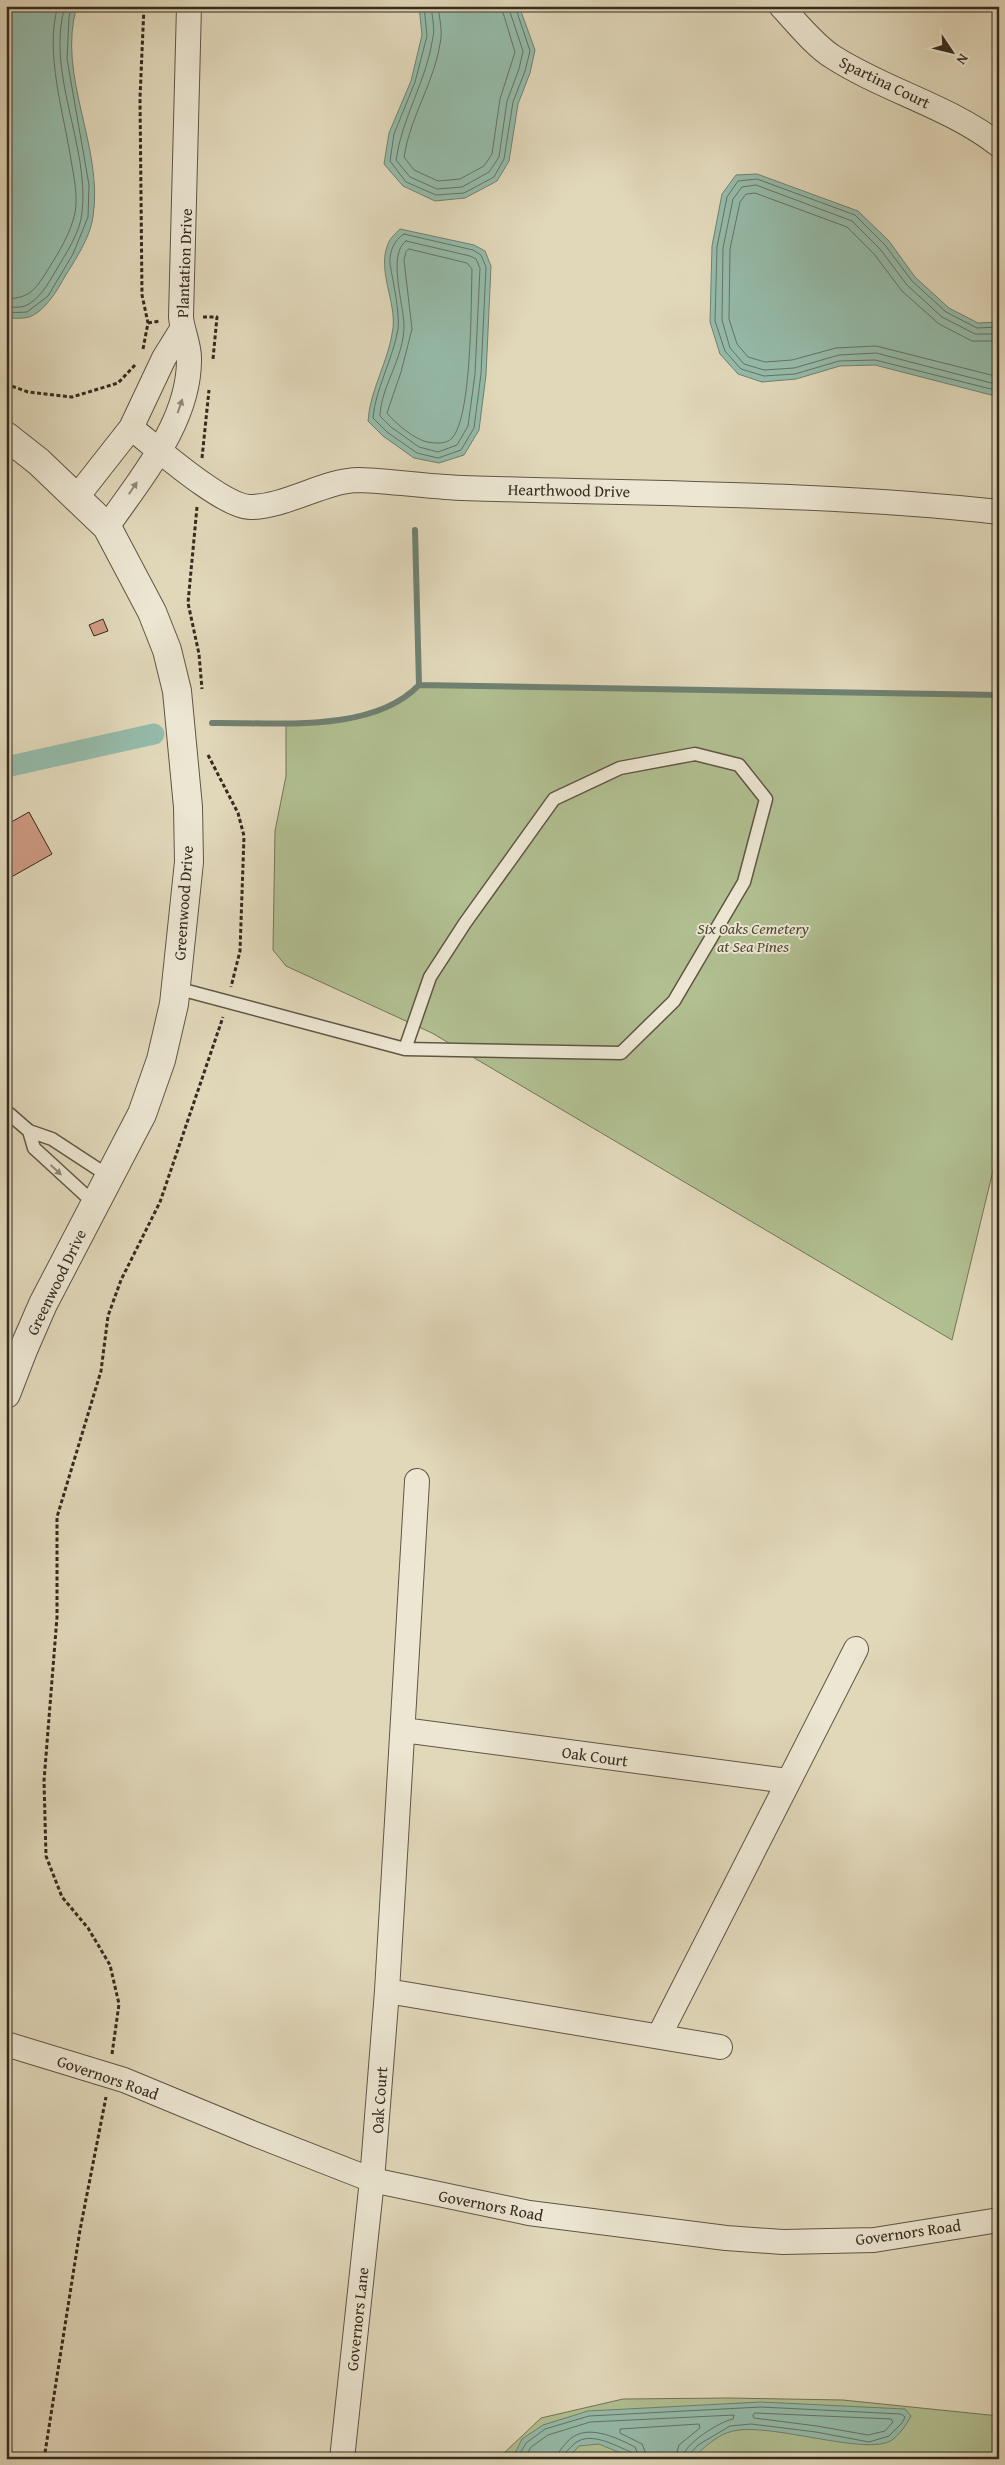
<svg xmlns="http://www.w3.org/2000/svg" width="1005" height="2465" font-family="'Gentium Book Plus',serif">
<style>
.green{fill:#b1bf91;stroke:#737558}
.water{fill:#95bbaa;stroke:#6f8172}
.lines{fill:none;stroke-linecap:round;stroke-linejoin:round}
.shore{stroke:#657364;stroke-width:1}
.stream{stroke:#6f8172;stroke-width:6}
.canal{stroke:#95bbaa;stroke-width:21}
.building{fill:#cf9b83;stroke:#352b1e}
.service-casing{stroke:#605645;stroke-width:15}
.minor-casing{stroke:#605645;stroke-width:26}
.tertiary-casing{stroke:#605645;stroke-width:30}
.path{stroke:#352b1e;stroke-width:3;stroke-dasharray:4 2.5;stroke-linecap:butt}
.service{stroke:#ece6d2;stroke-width:12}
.minor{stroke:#ece6d2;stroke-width:24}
.tertiary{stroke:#ece6d2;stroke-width:28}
.oneway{fill:#908878}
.labels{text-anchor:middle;stroke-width:4;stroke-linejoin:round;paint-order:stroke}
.street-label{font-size:16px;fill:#352b1e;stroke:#ece6d2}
.park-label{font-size:16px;font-style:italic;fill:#4e4935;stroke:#ece6d2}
</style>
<rect width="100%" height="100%" fill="#e1d8ba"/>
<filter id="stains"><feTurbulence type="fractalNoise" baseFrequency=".004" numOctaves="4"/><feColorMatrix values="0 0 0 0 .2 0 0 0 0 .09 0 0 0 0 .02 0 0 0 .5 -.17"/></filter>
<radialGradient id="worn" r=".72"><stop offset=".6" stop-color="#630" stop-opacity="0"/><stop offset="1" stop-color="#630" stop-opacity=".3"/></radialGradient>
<!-- green -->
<path class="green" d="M419,685L999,695V1146L952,1340L432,1033L286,966L273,950L275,831L286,776V722C331,724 387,719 419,685Z
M728,2398L843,2400L999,2416V2459H503V2454L541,2418L623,2399Z"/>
<!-- water -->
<path class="water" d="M6,6H77C56,75 104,147 93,217C90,238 75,260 64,278C57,291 44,312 29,317C23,319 13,318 6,318Z
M419,6H519L535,50L530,73L518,104L509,161L497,181L465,198L435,201L403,186L384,164L389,133L411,81L422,35Z
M757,174L858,211L889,241L915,277L949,308L978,323L999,322V397L875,365L840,366L796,379L762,382L738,374L720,354L710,322L712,246L722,194L736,175Z
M400,229L474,245L485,251L491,266L486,375L479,430L464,455L439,463L414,458L383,436L368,421C370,389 389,361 393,328C396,301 377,270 388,244C390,238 396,233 400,229Z
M761,2402L905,2409L911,2416C906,2425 900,2434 892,2440C868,2457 771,2422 733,2431C718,2434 702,2449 692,2459H635L599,2444L579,2446L567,2459H512L522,2439L543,2425L588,2411Z"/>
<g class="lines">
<!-- shore -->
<path class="shore" d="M424,6L427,36L415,82L394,134L390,161L406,182L436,195L464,193L494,177L504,159L513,102L525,71L530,51L515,6
M431,6C432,16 435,28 433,37C427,80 402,117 396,160L410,177L437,189L462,187L489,172L499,157L507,101L519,69L523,51L508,6
M438,6C439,16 442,28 441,38C436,80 410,116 404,157L414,170L438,181L460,179L484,166L492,154L500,99L515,52L501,6
M404,234L473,250L481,255L486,267L481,374L474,428L461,450L438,458L417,453L387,432L373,418C375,390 393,359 398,329C400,312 393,282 390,264C389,252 394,240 404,234Z
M406,241L470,256L476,259L480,268L475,374L468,426L457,445L438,452L419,447L391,427L380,416C381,386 404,358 404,326C404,305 387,254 406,241Z
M409,249L467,263L472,269C471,302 472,417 452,438C446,445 435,443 427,442C414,439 395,423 387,413L401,372L412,329L404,260L406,252Z
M6,299C32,298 36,288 49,268C59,252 71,232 75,213C78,196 74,177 71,160C64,114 44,51 58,6
M6,307C12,307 20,308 25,306C39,300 48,284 55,272C65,255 80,233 82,213C90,146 45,72 65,6
M6,313L27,312L48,296L73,254L88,217L89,185L67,59L69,17L72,6
M999,327L977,328L946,312L912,281L885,245L855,215L757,179L738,181L727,197L717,247L715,321L725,351L741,369L764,376L795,374L839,361L875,360L999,391
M999,334H975L942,317L907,285L880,249L852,221L756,185L742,187L733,199L723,248L722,320L730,348L744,364L764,370L794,368L839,355L876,353L999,385
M999,341H972L939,324L902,291L874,254L847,227L755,193L746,194L740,202L730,249L729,319L737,344L748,357L765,362L792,360L836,348L876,346L999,377
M755,2413L891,2419L893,2422L885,2431L868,2435L817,2426L754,2418L753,2416Z
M517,2459L526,2443L545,2429L589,2416L761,2407L901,2414L905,2417L902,2423L889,2436L869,2442L816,2432L751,2424L730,2426L698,2445L690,2454L689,2459
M524,2459L531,2447L548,2435L590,2422L734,2415L733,2419C719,2422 683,2444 682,2459
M557,2459C558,2451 562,2448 567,2442C585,2422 615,2437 635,2447L640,2459
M564,2459C564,2453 568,2450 572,2446C587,2429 614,2445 631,2452L634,2459
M648,2459L642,2444L620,2433V2429L699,2424L700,2428L679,2445L675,2459"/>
<!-- stream -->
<path class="stream" d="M415,530L419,685
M212,723C275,722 372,734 419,685L999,695"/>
<!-- canal -->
<path class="canal" d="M6,767L154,734"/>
</g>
<!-- building -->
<path class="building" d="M103,619L108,631L94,636L89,625Z
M29,812L52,854L6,880V825Z"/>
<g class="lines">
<!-- service casing -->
<g class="service-casing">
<path id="service" d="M176,988L405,1049L621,1053L674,1001L744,882L766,799L739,765L695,754L620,768L554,799L465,923L430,977L405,1049
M6,1111L29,1131L52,1139L110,1177
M29,1131L34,1148L95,1204"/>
</g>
<!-- minor casing -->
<g class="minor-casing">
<path id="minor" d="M781,6C796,22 815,46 833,57C886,91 949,106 999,145
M131,428C155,446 223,507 250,507C286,507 325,480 359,480C388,481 416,485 445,487C475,489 505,489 535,490C689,494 845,495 999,512
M76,498L131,428L164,358L182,329
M107,527C141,477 190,422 189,358C189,344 182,330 181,317L189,6
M403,1730L787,1781
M387,1991L720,2047
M659,2036L856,1649
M6,2044L124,2080L252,2133L372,2180L529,2213L726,2238L783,2242L874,2240L999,2220
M342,2459L372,2180L387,1991L417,1481"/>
</g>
<!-- tertiary casing -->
<g class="tertiary-casing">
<path id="tertiary" d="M6,436L39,462L107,527L152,612L167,650L177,691L188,807L189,862L174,1004L161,1060L142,1114L43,1304L23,1350L6,1394"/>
</g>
<!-- path -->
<path class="path" d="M203,317H217L213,359
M148,323L160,321
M143,349L148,323L142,295L140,98L144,6
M6,384L28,392L72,397L118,383L136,364
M202,458L209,390
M197,507L188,603L199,654L202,689
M208,755L238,813L244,836L240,951L231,987
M112,2054L119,2004L110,1965L88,1928L62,1897L46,1856L44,1781L57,1617V1517L101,1371L108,1316L121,1280L160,1202L223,1017
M44,2459L80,2230L106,2097"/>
<!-- service -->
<use href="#service" class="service"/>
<!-- minor -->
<use href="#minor" class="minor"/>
<!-- tertiary -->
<use href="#tertiary" class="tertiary"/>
</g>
<!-- one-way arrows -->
<defs><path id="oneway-solid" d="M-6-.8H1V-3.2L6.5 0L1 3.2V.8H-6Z" transform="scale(1.25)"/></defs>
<g class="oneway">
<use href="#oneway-solid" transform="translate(180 406) rotate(-71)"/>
<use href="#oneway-solid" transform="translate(133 488) rotate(-56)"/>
<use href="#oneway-solid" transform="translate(56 1170) rotate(43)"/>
</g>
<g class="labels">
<!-- street labels -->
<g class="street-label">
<text transform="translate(885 82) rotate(26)" y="6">Spartina Court</text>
<text transform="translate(184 263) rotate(-88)" y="6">Plantation Drive</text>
<text transform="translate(569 490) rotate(1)" y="6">Hearthwood Drive</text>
<text transform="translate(183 903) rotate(-86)" y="6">Greenwood Drive</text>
<text transform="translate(56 1282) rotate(-64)" y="6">Greenwood Drive</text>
<text transform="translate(595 1756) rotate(8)" y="6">Oak Court</text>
<text transform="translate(108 2077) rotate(19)" y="6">Governors Road</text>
<text transform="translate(379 2100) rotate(-86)" y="6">Oak Court</text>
<text transform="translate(491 2205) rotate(11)" y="6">Governors Road</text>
<text transform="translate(908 2232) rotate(-8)" y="6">Governors Road</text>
<text transform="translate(357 2319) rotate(-84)" y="6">Governors Lane</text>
</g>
<!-- park labels -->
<g class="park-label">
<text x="753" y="934">Six Oaks Cemetery<tspan x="753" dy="18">at Sea Pines</tspan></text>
</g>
</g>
<!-- margin -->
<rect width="1005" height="2465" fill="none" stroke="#e1d8ba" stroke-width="25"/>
<rect x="8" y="8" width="990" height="2450" fill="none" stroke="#352b1e" stroke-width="2.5"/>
<rect x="12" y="12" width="980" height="2440" fill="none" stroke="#352b1e"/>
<!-- north arrow -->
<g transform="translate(952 52) rotate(125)" stroke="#ece6d2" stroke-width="4" paint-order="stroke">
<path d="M0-4L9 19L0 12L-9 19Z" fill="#352b1e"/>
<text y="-8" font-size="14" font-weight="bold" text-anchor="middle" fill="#352b1e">N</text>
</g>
<rect width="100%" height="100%" filter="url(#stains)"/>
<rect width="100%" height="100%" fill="url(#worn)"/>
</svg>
